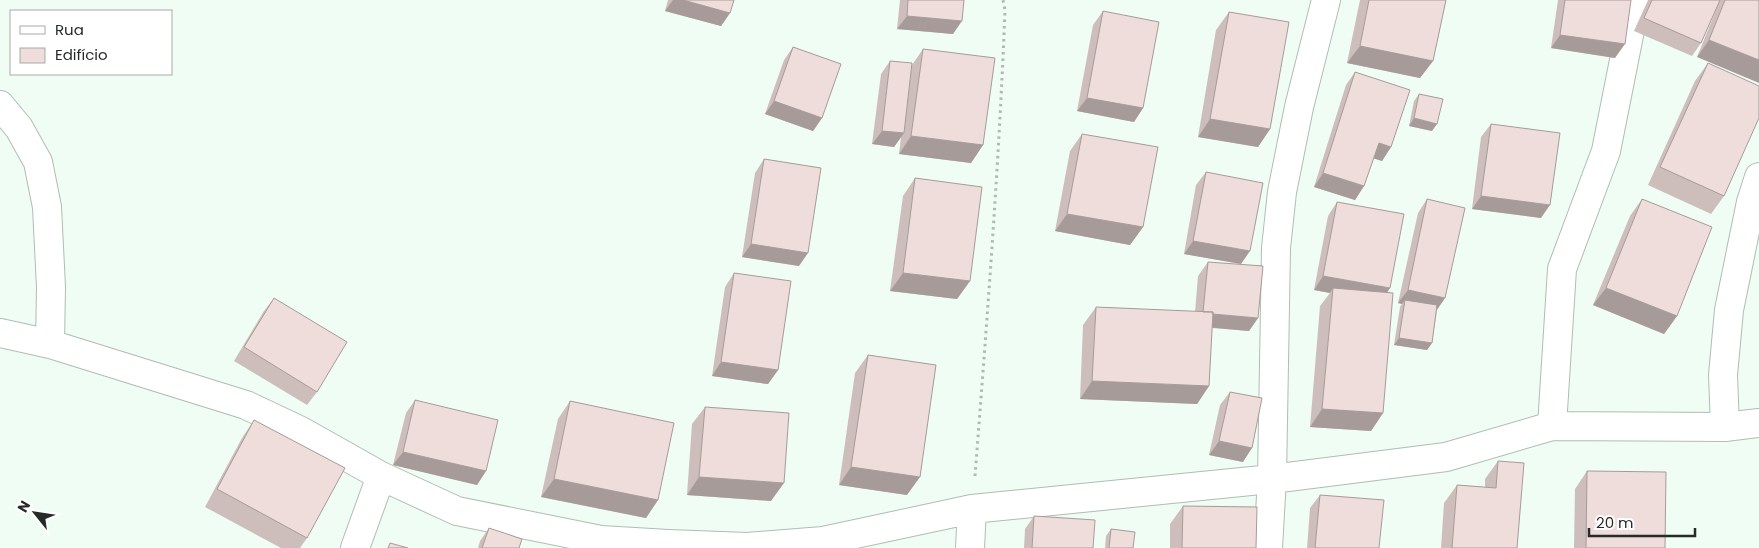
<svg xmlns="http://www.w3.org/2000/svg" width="1759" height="548" font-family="Poppins,sans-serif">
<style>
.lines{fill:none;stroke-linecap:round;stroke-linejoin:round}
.minor-casing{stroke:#afbdb4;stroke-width:30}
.path{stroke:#aeb9b2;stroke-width:3;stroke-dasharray:2.5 4;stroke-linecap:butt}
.minor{stroke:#fff;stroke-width:28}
.wall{fill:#cdbebb}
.shaded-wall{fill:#a79b99}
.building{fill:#eeddda;stroke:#a79b99}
</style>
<rect width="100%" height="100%" fill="#effdf4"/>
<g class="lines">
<!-- minor casing -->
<g class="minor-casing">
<path id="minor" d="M0,105L19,128L38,162L47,207L51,287L50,344
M0,333L50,344L246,405L301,431L381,476L457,511L601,540L668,544L747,547L823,541L972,509L1272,479L1446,457L1552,426L1725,427L1759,423
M1552,426L1562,269L1606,151L1636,0
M1725,427L1723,375L1729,310L1751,202L1759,177
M355,548L381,476
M970,548L972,509
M1268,548L1272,479L1276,248L1282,192L1299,107L1326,0"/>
</g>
<!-- path -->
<path class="path" d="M975,476C987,321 999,166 1005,10L1003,0"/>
<!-- minor -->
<use href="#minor" class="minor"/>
</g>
<!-- wall -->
<path class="wall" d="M668,0H734L730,13L721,26L665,11Z
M900,0H964L953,34L897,29Z
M1360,0H1446L1433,61L1420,78L1347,63Z
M1558,0H1631L1615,58L1551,48Z
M1648,0H1720L1701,43L1692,56L1634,31Z
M1720,0H1759L1697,57Z
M1103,11L1143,108L1134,122L1077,111L1093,25Z
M1229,12L1270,129L1258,147L1198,137L1216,30Z
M793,47L822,118L813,131L765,114L784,60Z
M923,49L983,145L971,163L899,154L901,137L894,147L872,144L881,74L890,61L912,65Z
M1708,63L1724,196L1711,214L1648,185L1695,81Z
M1355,72L1391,147L1382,161L1374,158L1364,186L1355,200L1314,187L1346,85Z
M1419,94L1432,131L1409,126L1414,101Z
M1491,124L1541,218L1472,209L1481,137Z
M1082,134L1143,227L1130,245L1055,231L1070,151Z
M764,159L799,266L742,257L755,173Z
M1206,172L1241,264L1184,254L1196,185Z
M915,178L970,281L957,299L890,291L903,196Z
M1427,199L1445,298L1437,310L1432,343L1427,350L1394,345L1400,307L1402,304L1398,303L1418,213Z
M1642,199L1677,316L1664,334L1593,305L1630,216Z
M1337,202L1388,292L1383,413L1371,431L1310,427L1320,306L1330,293L1314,290L1328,216Z
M1208,262L1258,318L1249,331L1212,328L1209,386L1197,404L1080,399L1083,325L1096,307L1195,312L1198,276Z
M734,273L778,370L768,384L712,376L725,287Z
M274,298L317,392L307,405L234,361L264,311Z
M868,355L907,495L839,485L855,373Z
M1230,392L1243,462L1209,455L1220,405Z
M415,400L486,471L477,485L393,465L406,413Z
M570,401L658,500L646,518L541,497L558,419Z
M705,407L771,501L687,495L692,424Z
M254,420L307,538L300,548H281L205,507L242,438Z
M1498,461L1517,548H1441L1444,503L1457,485L1485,487V479Z
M1587,471L1665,548H1574L1575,489Z
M1320,495L1379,548H1307L1310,508Z
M1183,506L1256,548H1170V524Z
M1034,516L1093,548H1024L1025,529Z
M489,528L519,548H478L480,541Z
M1111,529L1133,548H1105L1106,536Z"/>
<!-- shaded-wall -->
<path class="shaded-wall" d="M673,0H683L730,13L721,26L665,11Z
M907,16L962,21L953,34L897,29Z
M1560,35L1625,44L1615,58L1551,48Z
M1709,40L1759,60V83L1697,57Z
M1360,46L1433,61L1420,78L1347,63Z
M1087,98L1143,108L1134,122L1077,111Z
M774,101L822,118L813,131L765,114Z
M1414,118L1437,124L1432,131L1409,126Z
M1210,119L1270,129L1258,147L1198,137Z
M882,131L904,133L894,147L872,144Z
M911,136L983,145L971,163L899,154Z
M1379,143L1391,147L1382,161L1369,157Z
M1323,173L1364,186L1355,200L1314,187Z
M1481,196L1550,205L1541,218L1472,209Z
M1067,214L1143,227L1130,245L1055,231Z
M1193,241L1250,251L1241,264L1184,254Z
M751,244L808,253L799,266L742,257Z
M903,273L970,281L957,299L890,291Z
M1323,276L1390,288L1381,302L1333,288L1330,293L1314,290Z
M1606,288L1677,316L1664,334L1593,305Z
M1408,290L1445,298L1436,311L1405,300L1402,304L1398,303Z
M1203,313L1258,318L1249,331L1194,326Z
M1399,338L1432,343L1427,350L1394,345Z
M721,362L778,370L768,384L712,376Z
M1092,381L1209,386L1197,404L1080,399Z
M1322,409L1383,413L1371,431L1310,427Z
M1219,441L1252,448L1243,462L1209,455Z
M403,452L486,471L477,485L393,465Z
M851,467L920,477L907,495L839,485Z
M699,477L784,483L771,501L687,495Z
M554,479L658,500L646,518L541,497Z"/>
<!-- building -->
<path class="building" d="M683,0H734L730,13Z
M908,0H964L962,21L907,16Z
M1369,0H1446L1433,61L1360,46Z
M1565,0H1631L1625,44L1560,35Z
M1652,0H1720L1701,43L1644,18Z
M1725,0H1759V60L1709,40Z
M1103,11L1159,22L1143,108L1087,98Z
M1229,12L1289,22L1270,129L1210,119Z
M793,47L841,64L822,118L774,101Z
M923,49L995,58L983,145L911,136Z
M890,61L912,63L904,133L882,131Z
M1708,63L1759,86V118L1724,196L1660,167Z
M1355,72L1410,90L1391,147L1379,143L1364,186L1323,173Z
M1419,94L1443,99L1437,124L1414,118Z
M1491,124L1560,133L1550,205L1481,196Z
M1082,134L1158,147L1143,227L1067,214Z
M764,159L821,168L808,253L751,244Z
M1206,172L1263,183L1250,251L1193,241Z
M915,178L982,187L970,281L903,273Z
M1427,199L1465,208L1445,298L1408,290Z
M1642,199L1712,227L1677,316L1606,288Z
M1337,202L1404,214L1390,288L1323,276Z
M1208,262L1263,266L1258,318L1212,314L1213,312H1203Z
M734,273L791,281L778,370L721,362Z
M1333,288L1393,293L1383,413L1322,409Z
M274,298L347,342L317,392L244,347Z
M1405,300L1437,305L1432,343L1399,338Z
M1096,307L1213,312L1209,386L1092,381Z
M868,355L936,365L920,477L851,467Z
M1230,392L1262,398L1252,448L1219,441Z
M415,400L498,420L486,471L403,452Z
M570,401L674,423L658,500L554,479Z
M705,407L789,413L784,483L699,477Z
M254,420L345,468L307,538L217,489Z
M1498,461L1524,463L1517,548H1452L1457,485L1496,488Z
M1587,471L1666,472L1665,548H1586Z
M1320,495L1384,500L1379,548H1315Z
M1183,506L1257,507L1256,548H1182Z
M1034,516L1095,520L1093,548H1032Z
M489,528L522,539L519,548H482Z
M1111,529L1135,532L1133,548H1109Z
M390,543L408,548H388Z"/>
<!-- legend -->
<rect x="10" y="10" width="162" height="65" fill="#ffffff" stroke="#a8aaa9"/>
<rect x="20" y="26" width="25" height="8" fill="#ffffff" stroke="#a8aaa9"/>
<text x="55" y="35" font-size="15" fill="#262b28">Rua</text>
<rect x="20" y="48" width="25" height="15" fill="#eeddda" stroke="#a8aaa9"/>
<text x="55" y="60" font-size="15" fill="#262b28">Edifício</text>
<!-- north arrow -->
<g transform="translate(35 513) rotate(300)" stroke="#ffffff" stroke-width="4" paint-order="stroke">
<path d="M0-4L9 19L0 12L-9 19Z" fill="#262b28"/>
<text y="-8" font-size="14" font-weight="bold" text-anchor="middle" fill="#262b28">N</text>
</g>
<!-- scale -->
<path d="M1589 528v8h106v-8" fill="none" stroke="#262b28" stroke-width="2.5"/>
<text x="1596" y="528" font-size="15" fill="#262b28" stroke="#ffffff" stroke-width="4" paint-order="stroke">20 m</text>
</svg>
